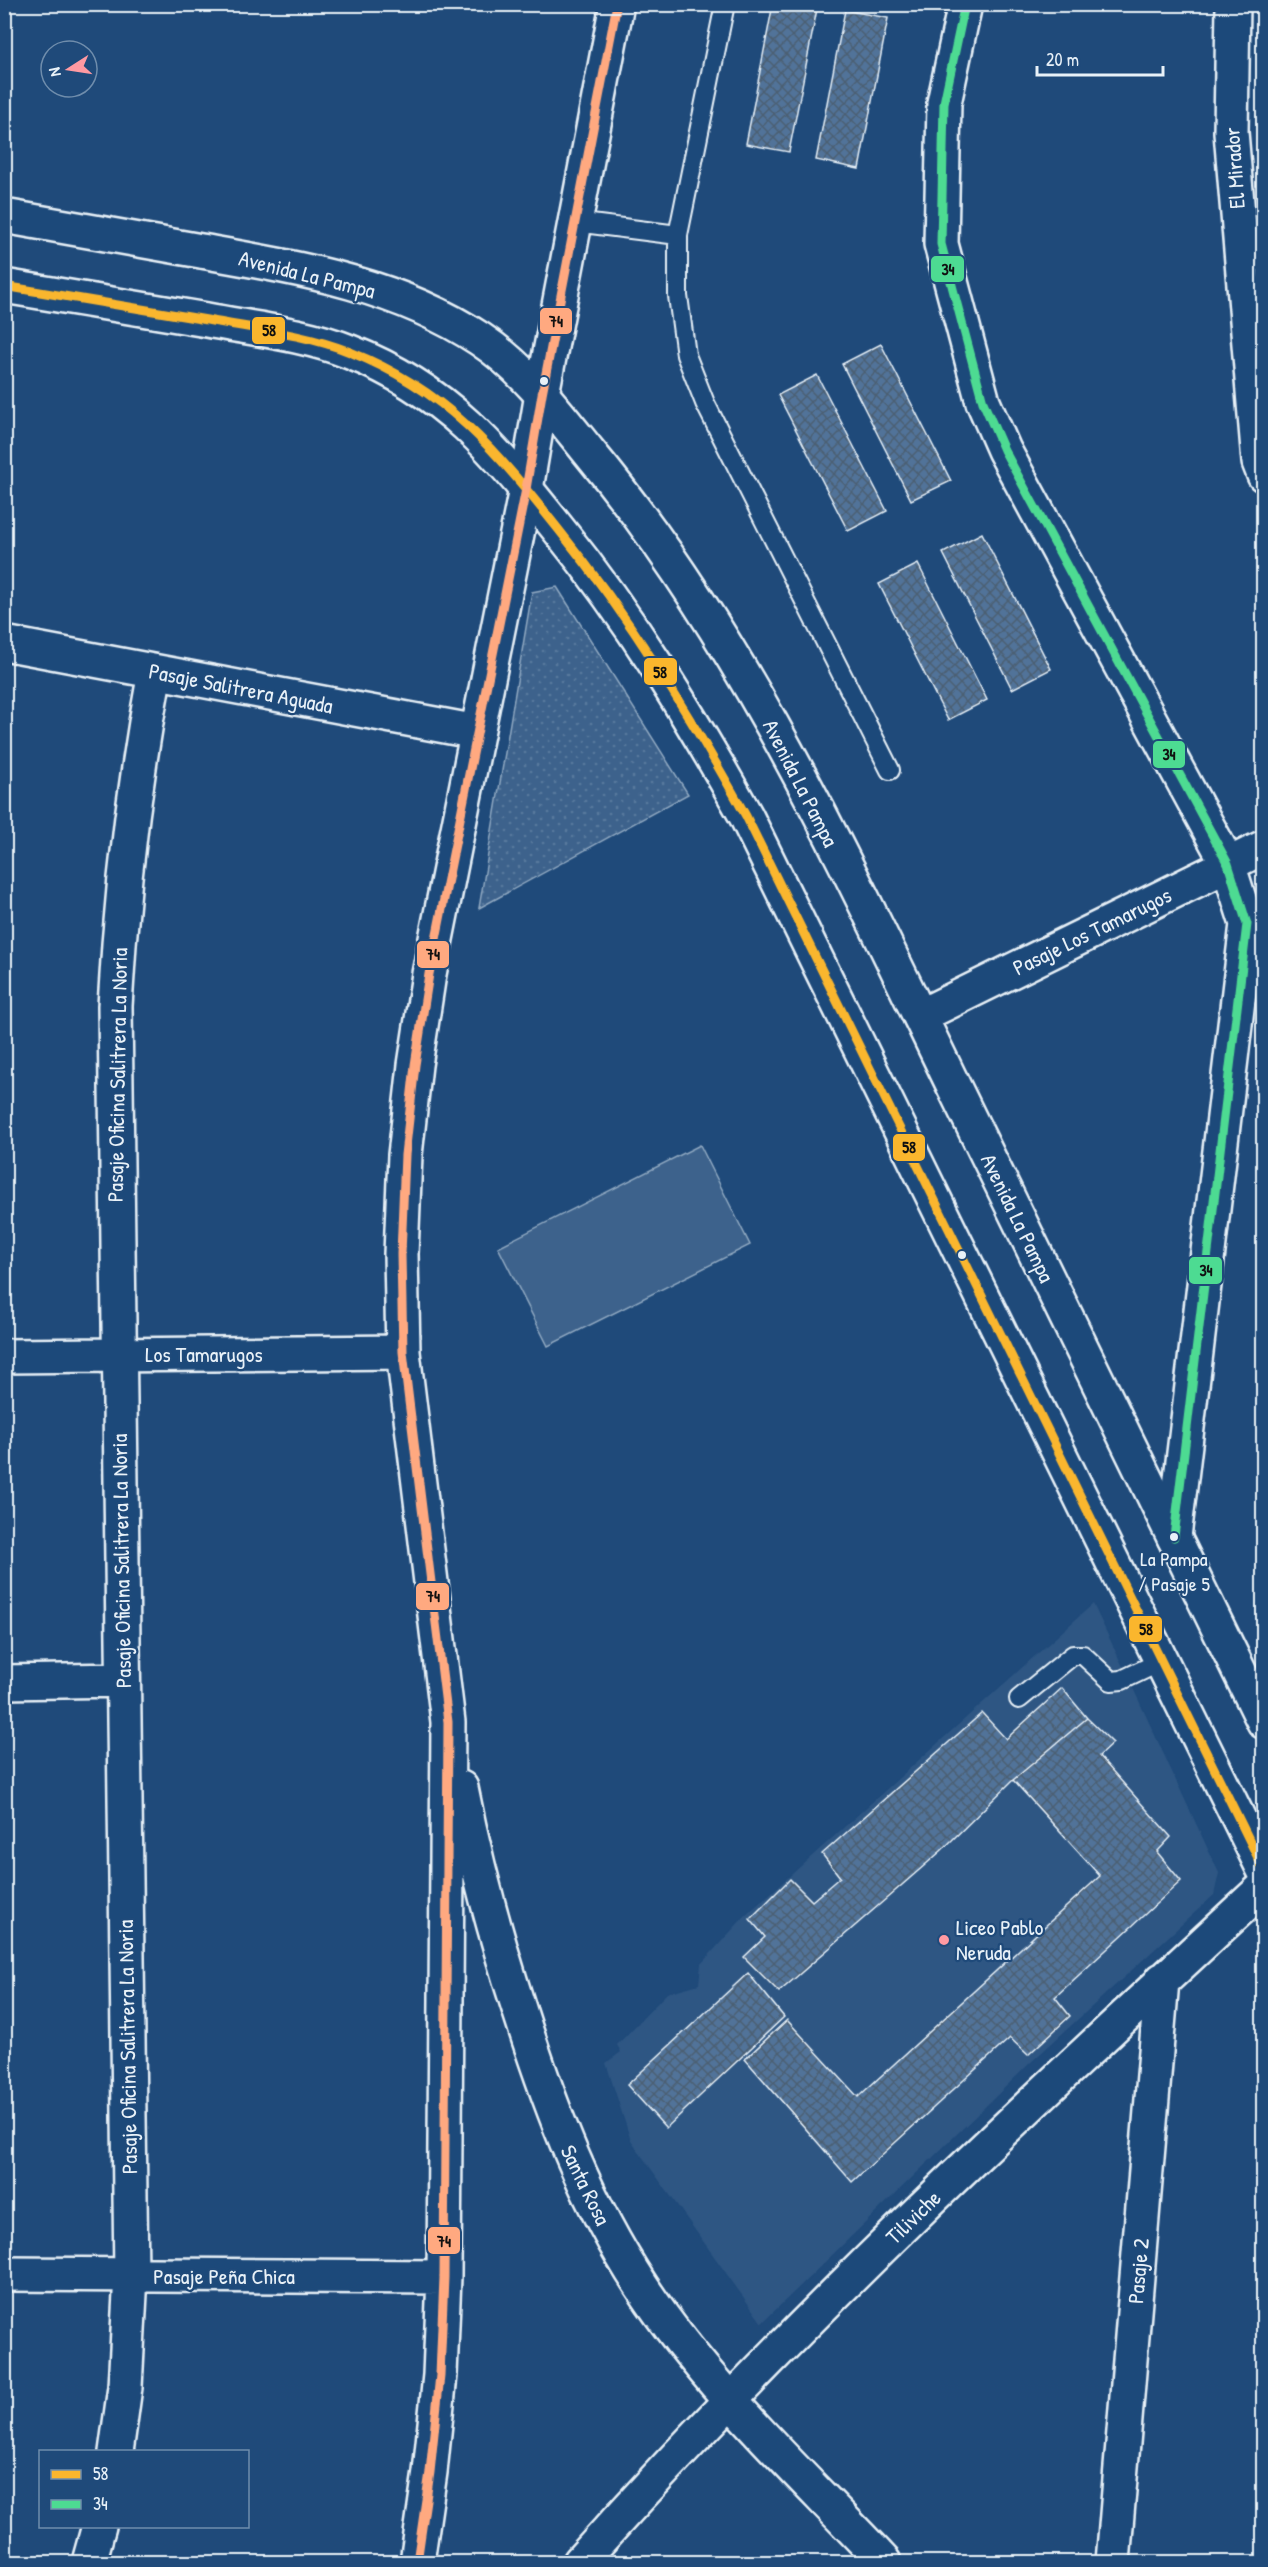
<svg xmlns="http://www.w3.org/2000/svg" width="1268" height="2567" font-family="'Patrick Hand',sans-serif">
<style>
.built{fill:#2e5683}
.grass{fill:url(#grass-dots);stroke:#92aac2;stroke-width:1.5}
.garden{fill:#3c628c;stroke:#92aac2;stroke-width:1.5}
.building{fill:url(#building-cross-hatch);stroke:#e8f1f8;stroke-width:1.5}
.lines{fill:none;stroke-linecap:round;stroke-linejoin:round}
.lane-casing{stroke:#e8f1f8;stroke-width:22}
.street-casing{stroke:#e8f1f8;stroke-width:38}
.secondary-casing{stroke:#e8f1f8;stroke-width:38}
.lane{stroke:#1f4a7a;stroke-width:18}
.street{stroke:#1f4a7a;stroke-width:33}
.secondary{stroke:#1f4a7a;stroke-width:33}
.bus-1-casing{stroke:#1f4a7a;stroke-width:14}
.bus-2-casing{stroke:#1f4a7a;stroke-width:14}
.bus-3-casing{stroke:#1f4a7a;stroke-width:14}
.bus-1{stroke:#fab62d;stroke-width:9}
.bus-2{stroke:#4ddb92;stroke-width:9}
.bus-3{stroke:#ffa980;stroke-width:9}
.bus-dot{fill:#e8f1f8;stroke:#1f4a7a;stroke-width:2}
.poi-dot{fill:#ff9aa2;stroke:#1f4a7a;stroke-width:2}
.labels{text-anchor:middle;stroke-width:4.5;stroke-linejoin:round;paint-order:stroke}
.bus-label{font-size:20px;fill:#e8f1f8;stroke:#1f4a7a}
.street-label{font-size:22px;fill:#e8f1f8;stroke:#1f4a7a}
.poi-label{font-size:22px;fill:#e8f1f8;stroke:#1f4a7a;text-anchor:start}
.line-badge{stroke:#1f4a7a;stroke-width:2}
.pale-badge-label{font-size:16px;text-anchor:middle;font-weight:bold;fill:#111}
</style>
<defs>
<pattern id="grass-dots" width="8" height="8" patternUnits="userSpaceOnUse" patternTransform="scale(1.5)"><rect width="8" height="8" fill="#3c628c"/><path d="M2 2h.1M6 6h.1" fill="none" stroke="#58799d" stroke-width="1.8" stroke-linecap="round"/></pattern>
<pattern id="building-cross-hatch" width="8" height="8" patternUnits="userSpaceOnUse" patternTransform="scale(1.5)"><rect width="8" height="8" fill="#517399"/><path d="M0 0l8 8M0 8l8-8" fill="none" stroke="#4c5e72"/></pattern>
</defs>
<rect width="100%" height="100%" fill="#1f4a7a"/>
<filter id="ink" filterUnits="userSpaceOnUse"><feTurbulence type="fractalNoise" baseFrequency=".0167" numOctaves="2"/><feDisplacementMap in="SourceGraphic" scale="12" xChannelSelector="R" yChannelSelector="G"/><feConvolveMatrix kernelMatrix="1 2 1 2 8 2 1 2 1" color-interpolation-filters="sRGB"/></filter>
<g filter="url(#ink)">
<!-- built -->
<path class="built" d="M1093,1604L1124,1669L1118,1673L1126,1688L1132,1686L1219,1873L1214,1895L1029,2064L762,2323L631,2141L606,2063L621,2052L617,2045L667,1993L699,1984L701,1964L744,1917Z"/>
<!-- grass -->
<path class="grass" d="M557,587L688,794L479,908L532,592Z"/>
<!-- garden -->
<path class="garden" d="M700,1145L750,1245L548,1346L498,1247Z"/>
<!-- building -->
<path class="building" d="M773,4H818L789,152L746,144Z
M845,10L888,18L859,169L816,160Z
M881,344L951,481L911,500L842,364Z
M817,375L887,511L848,531L778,395Z
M982,533L1051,669L1012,689L943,553Z
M918,564L987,700L948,720L879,584Z
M1062,1688L1087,1718L1013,1780L941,1851L779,1992L744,1957L765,1937L750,1919L790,1879L812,1901L840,1877L822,1854L982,1713L1006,1739Z
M1087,1718L1113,1743L1099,1756L1171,1837L1157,1852L1181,1881L1055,1997L1070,2016L1028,2055L1010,2038L852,2182L745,2059L787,2020L858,2097L1100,1876L1013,1780Z
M748,1973L784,2017L666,2128L627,2085Z"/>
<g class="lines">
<!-- lane casing -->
<g class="lane-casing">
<path id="lane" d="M575,222L678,235L725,4
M678,235V296L686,355L705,403L890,770
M1019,1699L1073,1655H1083L1111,1681L1122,1680L1162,1661"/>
</g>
<!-- street casing -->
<g class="street-casing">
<path id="street" d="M965,4L944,103L941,244L983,402L1004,450L1228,864L1247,924L1174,1537
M1233,4L1231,132L1259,462L1264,475
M4,643L477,732
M920,1016L1264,847
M4,1356L403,1352
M4,1682L122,1680
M461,1788C476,1865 497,1941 521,2015C552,2112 586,2202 642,2287C709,2389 801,2474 884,2562
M4,2274L444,2277
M116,2452L125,2387L131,2275L115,1006C121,893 134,783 155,672
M89,2562L99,2526
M417,2562L430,2472L440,2375L444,2277L448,1722L403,1352L401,1254L405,1155L415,1065L429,974L526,489L542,394L617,4
M580,2562C793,2323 1028,2105 1264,1887
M1113,2562L1162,1980"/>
</g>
<!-- secondary casing -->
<g class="secondary-casing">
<path id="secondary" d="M4,216C70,228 136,239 201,251C297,268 397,284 480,339C524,368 556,411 589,452C745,639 849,871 955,1089C1058,1300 1162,1511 1264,1722
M4,286C72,297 139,309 207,320C255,329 305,334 350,352C447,390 496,451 559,530C631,619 690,716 746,816L1264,1870"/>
</g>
<!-- lane -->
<use href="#lane" class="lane"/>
<!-- street -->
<use href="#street" class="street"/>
<!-- secondary -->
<use href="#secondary" class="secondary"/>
<!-- bus-1 casing -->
<g class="bus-1-casing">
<path id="bus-1" d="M4,286C72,297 139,309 207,320C255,329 305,334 350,352C447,390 496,451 559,530C631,619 690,716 746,816L1264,1870"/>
</g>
<!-- bus-2 casing -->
<g class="bus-2-casing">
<path id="bus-2" d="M965,4L944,103L941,244L983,402L1004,450L1228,864L1247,924L1174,1537"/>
</g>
<!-- bus-3 casing -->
<g class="bus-3-casing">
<path id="bus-3" d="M417,2562L430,2472L440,2375L444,2277L448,1722L403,1352L401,1254L405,1155L415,1065L429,974L526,489L542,394L617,4"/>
</g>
<!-- bus-1 -->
<use href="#bus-1" class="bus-1"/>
<!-- bus-2 -->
<use href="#bus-2" class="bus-2"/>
<!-- bus-3 -->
<use href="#bus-3" class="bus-3"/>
</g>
</g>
<!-- markers -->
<g class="bus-dot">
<circle cx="544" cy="381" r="5"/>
<circle cx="962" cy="1255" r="5"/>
<circle cx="1174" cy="1537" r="5"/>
</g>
<circle class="poi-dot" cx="944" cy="1940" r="6"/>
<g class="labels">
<!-- bus labels -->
<g class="bus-label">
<text x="1174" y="1566">La Pampa<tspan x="1174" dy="25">/ Pasaje 5</tspan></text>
</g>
<!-- street labels -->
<g class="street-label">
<text transform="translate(1234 168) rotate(-94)" y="8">El Mirador</text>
<text transform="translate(307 274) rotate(14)" y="8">Avenida La Pampa</text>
<text transform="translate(241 688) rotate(11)" y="8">Pasaje Salitrera Aguada</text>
<text transform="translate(801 783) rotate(63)" y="8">Avenida La Pampa</text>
<text transform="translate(1092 931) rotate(-26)" y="8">Pasaje Los Tamarugos</text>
<text transform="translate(117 1075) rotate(-89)" y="8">Pasaje Oficina Salitrera La Noria</text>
<text transform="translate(1018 1218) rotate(64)" y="8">Avenida La Pampa</text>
<text x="204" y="1362">Los Tamarugos</text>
<text transform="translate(121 1561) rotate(-91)" y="8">Pasaje Oficina Salitrera La Noria</text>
<text transform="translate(127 2047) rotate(-91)" y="8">Pasaje Oficina Salitrera La Noria</text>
<text transform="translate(586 2185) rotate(64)" y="8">Santa Rosa</text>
<text transform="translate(913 2217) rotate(-44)" y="8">Tiliviche</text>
<text transform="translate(1138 2271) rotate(-85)" y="8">Pasaje 2</text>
<text x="224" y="2284">Pasaje Peña Chica</text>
</g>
<!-- poi labels -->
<g class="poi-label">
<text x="956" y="1935">Liceo Pablo<tspan x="956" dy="25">Neruda</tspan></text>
</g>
</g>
<g class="line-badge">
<rect x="930" y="255" width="35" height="28" rx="6" fill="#4ddb92"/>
<rect x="539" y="307" width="34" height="28" rx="6" fill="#ffa980"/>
<rect x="251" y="316" width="35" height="29" rx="6" fill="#fab62d"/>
<rect x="643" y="657" width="35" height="29" rx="6" fill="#fab62d"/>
<rect x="1152" y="740" width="34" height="29" rx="6" fill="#4ddb92"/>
<rect x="416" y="940" width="34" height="29" rx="6" fill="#ffa980"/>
<rect x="892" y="1133" width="34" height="29" rx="6" fill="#fab62d"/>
<rect x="1188" y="1256" width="35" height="29" rx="6" fill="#4ddb92"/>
<rect x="415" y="1582" width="35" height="29" rx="6" fill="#ffa980"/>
<rect x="1128" y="1615" width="35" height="28" rx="6" fill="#fab62d"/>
<rect x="427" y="2226" width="34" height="29" rx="6" fill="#ffa980"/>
</g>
<g class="pale-badge-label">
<text x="948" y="275">34</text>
<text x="556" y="327">74</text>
<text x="269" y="336">58</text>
<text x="660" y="678">58</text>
<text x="1169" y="760">34</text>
<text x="433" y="960">74</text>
<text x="909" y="1153">58</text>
<text x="1206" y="1276">34</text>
<text x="433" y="1602">74</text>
<text x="1146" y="1635">58</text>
<text x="444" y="2247">74</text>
</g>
<!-- margin -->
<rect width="1268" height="2567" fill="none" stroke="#1f4a7a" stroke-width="24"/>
<rect x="12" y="12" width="1244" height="2543" fill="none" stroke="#e8f1f8" stroke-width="2" filter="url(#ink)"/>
<!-- legend -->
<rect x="39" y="2450" width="210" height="78" fill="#1f4a7a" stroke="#6f8dac" stroke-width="1.5"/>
<rect x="51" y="2470" width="30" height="9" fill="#fab62d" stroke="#6f8dac" stroke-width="1.5"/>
<text x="93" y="2480" font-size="18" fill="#e8f1f8">58</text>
<rect x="51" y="2500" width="30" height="9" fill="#4ddb92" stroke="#6f8dac" stroke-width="1.5"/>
<text x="93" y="2510" font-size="18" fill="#e8f1f8">34</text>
<!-- north arrow -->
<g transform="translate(69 69) rotate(258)"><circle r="28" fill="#1f4a7a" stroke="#6f8dac" stroke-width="1.5"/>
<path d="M0-4.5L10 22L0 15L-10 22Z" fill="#ff9aa2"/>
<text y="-9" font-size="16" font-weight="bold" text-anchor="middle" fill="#e8f1f8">N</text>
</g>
<!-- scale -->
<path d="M1037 66v9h126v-9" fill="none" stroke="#e8f1f8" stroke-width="3"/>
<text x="1046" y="66" font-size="18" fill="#e8f1f8" stroke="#1f4a7a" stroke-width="4.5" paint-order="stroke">20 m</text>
</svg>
